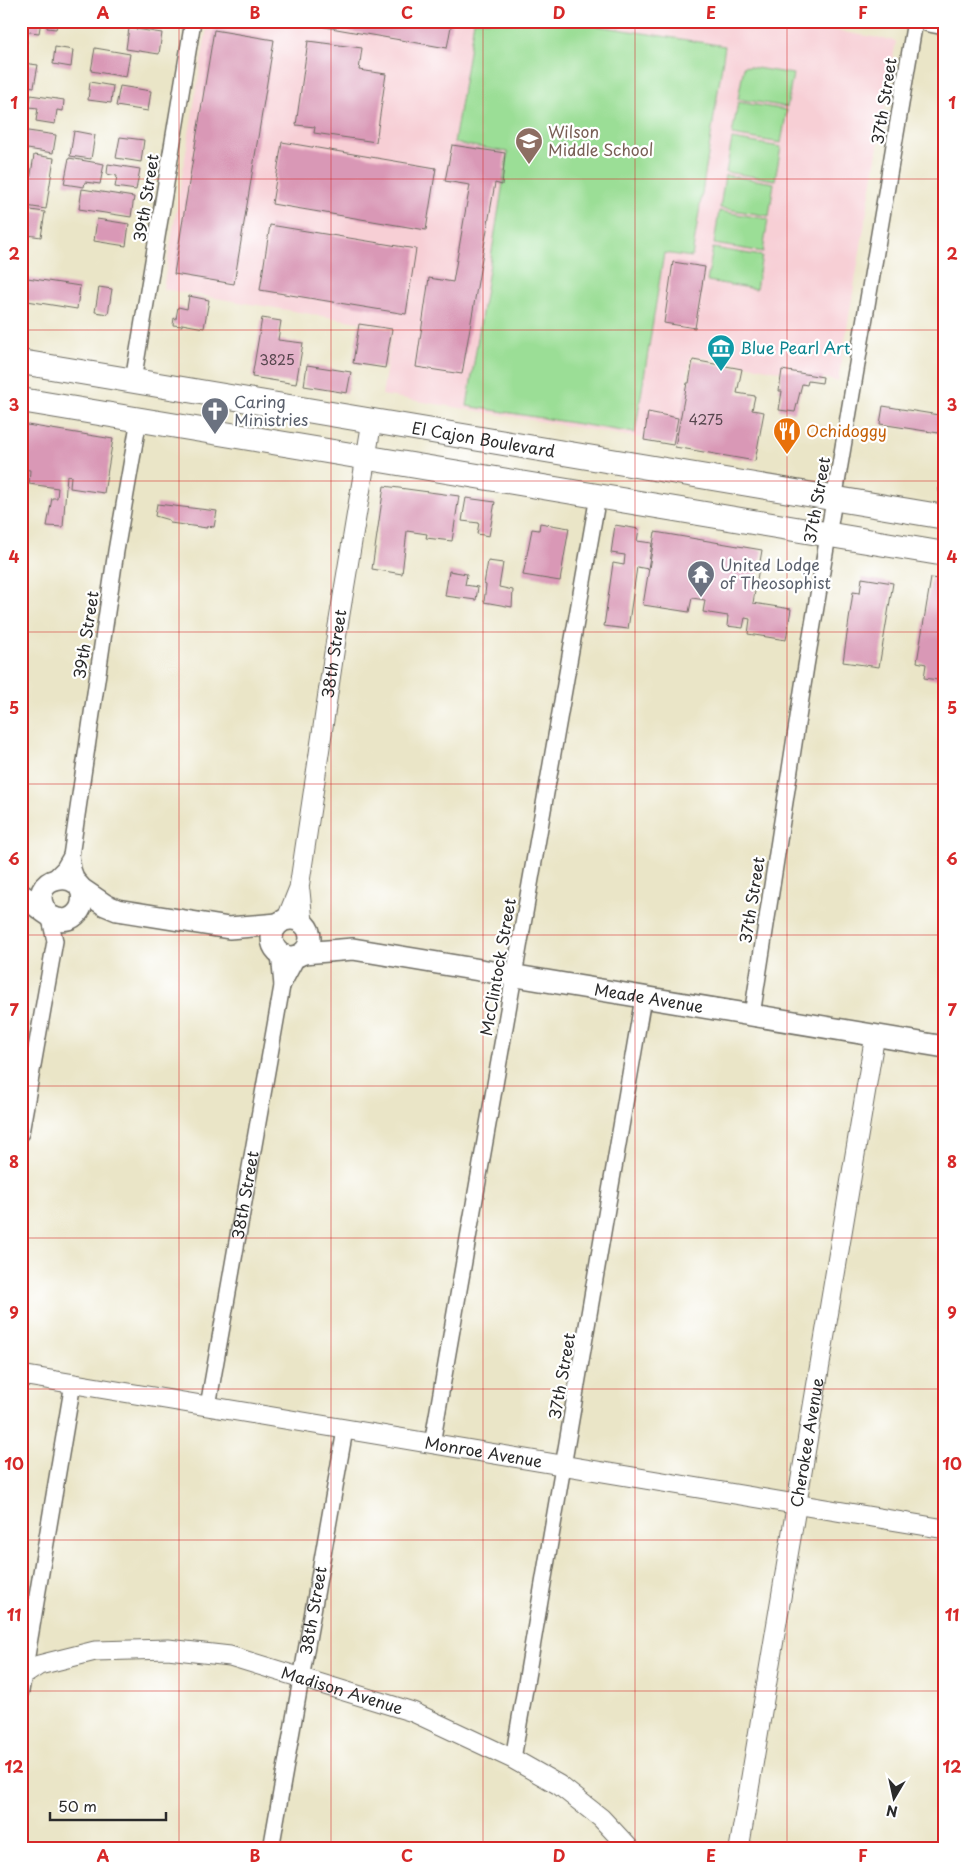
<svg xmlns="http://www.w3.org/2000/svg" width="966" height="1870" font-family="'Playpen Sans',sans-serif">
<style>
.built{fill:#f7cfd5}
.green{fill:#9bde96;stroke:#638460}
.building{fill:#d998b6}
.lines{fill:none;stroke-linecap:round;stroke-linejoin:round}
.minor-casing{stroke:#6e6c62;stroke-width:18}
.tertiary-casing{stroke:#6e6c62;stroke-width:21}
.secondary-casing{stroke:#6e6c62;stroke-width:24}
.primary-casing{stroke:#6e6c62;stroke-width:26}
.minor{stroke:#fff;stroke-width:15}
.tertiary{stroke:#fff;stroke-width:19}
.secondary{stroke:#fff;stroke-width:21}
.primary{stroke:#fff;stroke-width:24}
.grid{fill:none;stroke:#d62828;stroke-width:1;stroke-opacity:0.55}
.labels{text-anchor:middle;stroke-width:4.5;stroke-linejoin:round;paint-order:stroke}
.number-label{font-size:14px;fill:#56464e}
.street-label{font-size:16px;fill:#2b2b2b;stroke:#fff}
.education-label{font-size:16px;fill:#785e54;stroke:#fff;text-anchor:start}
.culture-label{font-size:16px;fill:#0d838f;stroke:#fff;text-anchor:start}
.worship-label{font-size:16px;fill:#5b616d;stroke:#fff;text-anchor:start}
.food-label{font-size:16px;fill:#c56008;stroke:#fff;text-anchor:start}
.neatline{fill:none;stroke:#d62828;stroke-width:2}
.grid-label{font-size:16px;text-anchor:middle;font-weight:bold;fill:#d62828}
</style>
<rect width="100%" height="100%" fill="#fff"/>
<filter id="ink" filterUnits="userSpaceOnUse"><feTurbulence type="fractalNoise" baseFrequency=".02" numOctaves="2"/><feDisplacementMap in="SourceGraphic" scale="10" xChannelSelector="R" yChannelSelector="G"/><feConvolveMatrix kernelMatrix="1 2 1 2 8 2 1 2 1" color-interpolation-filters="sRGB"/></filter>
<filter id="wash" filterUnits="userSpaceOnUse"><feTurbulence type="fractalNoise" baseFrequency=".0096" numOctaves="4" result="noise"/><feDisplacementMap in="SourceGraphic" scale="20" xChannelSelector="R" yChannelSelector="G"/><feGaussianBlur stdDeviation="1.12" result="paint"/><feColorMatrix in="noise" values="0 0 0 0 0 0 0 0 0 0 0 0 0 0 0 0 0 1.4 0 .05"/><feComposite in="paint" operator="in"/></filter>
<g filter="url(#wash)">
<rect width="100%" height="100%" fill="#eae5c7"/>
<!-- built -->
<path class="built" d="M208,21H780L896,41L838,381L691,356L676,444L382,395L393,328L163,289Z"/>
<!-- green -->
<path class="green" d="M474,21H567L725,46L692,257L664,253L635,433L467,406L508,152L454,143Z
M744,66L793,74L787,107L738,99Z
M738,102L787,110L781,143L732,135Z
M732,139L781,147L775,180L726,172Z
M725,175L774,183L769,216L720,208Z
M719,211L768,219L763,252L714,244Z
M713,248L762,256L756,289L707,281Z"/>
<g id="blocks">
<!-- building -->
<path class="building" d="M21,21H41L39,33L21,31Z
M48,21H58L56,29L47,28Z
M141,21H167L166,26Z
M290,21H452L447,48Z
M129,28L162,33L159,54L126,49Z
M214,30L274,40L234,284L174,274Z
M21,40L27,41L23,63L38,65L34,87L21,85Z
M308,41L362,48L359,70L386,74L376,142L314,133L315,127L296,125Z
M55,47L73,50L71,67L53,64Z
M95,48L130,54L126,77L91,71Z
M90,82L113,86L111,103L88,100Z
M120,86L151,91L148,111L116,106Z
M21,93L26,94L22,117H21Z
M31,95L64,100L63,111L57,110L55,124L36,121L38,108L29,107Z
M21,130L56,135L53,153L21,148Z
M74,131L95,135L91,159L70,156Z
M120,137L144,140L141,162L116,158Z
M282,142L436,168L426,230L272,204Z
M452,145L505,153L502,185L495,183L462,374L416,367L429,278L453,282L470,185L445,181Z
M34,155L54,158L46,209L26,206Z
M69,158L104,164L100,184L85,182L84,187L64,184Z
M108,164L140,169L136,190L115,187L117,176L107,174Z
M82,189L134,197L131,217L79,209Z
M23,209L45,212L41,237L21,234Z
M97,219L129,224L126,246L94,241Z
M270,225L416,249L406,314L260,290Z
M673,262L705,267L695,328L664,323Z
M21,277L80,286L77,309L21,300Z
M99,287L112,289L108,314L95,312Z
M189,296L209,300L204,328L182,324V326L173,325L174,318L176,319L178,307L187,309Z
M262,318L281,321L278,340L303,343L296,384L252,377Z
M359,324L392,329L385,368L353,363Z
M693,360L742,369L737,393L755,396L752,410L764,412L755,461L675,447L687,383H689Z
M307,365L351,372L347,393L304,386Z
M782,370L823,377L822,383L808,381L807,385L802,384L795,412L779,410L782,391H779Z
M883,406L945,416V434L880,424Z
M648,412L678,418L673,445L644,440Z
M21,424L113,439L104,493L70,488L71,476L67,475L63,527L47,526L52,498H57L58,488L29,484L30,470L23,469Z
M944,457H945V492L938,491Z
M384,486L459,496L452,541L426,538L427,534L407,531L402,574L372,569Z
M466,498L495,502L489,536L477,534L479,523L462,521Z
M157,504L217,511L214,527L207,526V528L170,523L169,520L155,516Z
M540,523L569,528L560,581L523,575L532,529L539,530Z
M615,525L639,529L637,541L652,543L648,569L637,567L628,629L604,626L613,563L624,565L625,555L611,553Z
M655,532L762,550L753,603L791,609L786,640L748,634L750,619L745,618L743,628L727,626L728,616L703,612L705,600L692,598L689,612L643,605Z
M488,561L503,563L499,587L513,590L512,607L484,602L486,585L484,584Z
M449,571L467,574L465,585L478,587L476,600L445,596Z
M862,578L893,583L879,667L843,662L853,592L860,593Z
M931,578L945,580V681L924,678L926,664L917,662Z"/>
</g>
</g>
<g filter="url(#ink)">
<use href="#blocks" fill-opacity="0" stroke="#6e6c62" stroke-width="1"/>
<g class="lines">
<!-- minor casing -->
<g class="minor-casing">
<g id="minor">
<path d="M133,381L193,21"/>
<path d="M71,856L116,551L139,419"/>
<path d="M50,882L64,868L71,856L73,869L80,888"/>
<path d="M282,986L298,956"/>
<path d="M752,1015L806,666L915,21"/>
<path d="M21,1133L55,941L51,923L47,913"/>
<path id="s1" d="M208,1406L282,986L279,953"/>
<path d="M432,1444L598,496"/>
<path d="M21,1691L73,1383"/>
<path d="M513,1759L643,998"/>
<path id="s2" d="M271,1849L345,1430"/>
</g>
</g>
<!-- tertiary casing -->
<g class="tertiary-casing">
<g id="tertiary">
<path d="M300,891L303,922"/>
<path id="s3" d="M287,918L299,888L338,626L372,421"/>
<path id="s4" d="M21,1375L945,1529"/>
<path id="s5" d="M21,1677L39,1665L95,1651L168,1649L230,1656L413,1712L513,1759L559,1785L601,1818L630,1849"/>
<path id="s6" d="M739,1849L875,1035"/>
</g>
</g>
<!-- secondary casing -->
<g class="secondary-casing">
<g id="secondary">
<path d="M929,21L945,24"/>
<path d="M80,888L105,905L117,910L229,928L278,924"/>
<path d="M21,895C35,902 51,924 68,919C75,917 81,910 82,903C89,864 21,876 47,913"/>
<circle cx="291" cy="938" r="19"/>
<path id="s7" d="M303,953L353,949L945,1047"/>
</g>
</g>
<!-- primary casing -->
<g class="primary-casing">
<g id="primary">
<path id="s8" d="M21,362L945,517"/>
<path d="M21,400L945,554"/>
</g>
</g>
<!-- minor -->
<use href="#minor" class="minor"/>
<!-- tertiary -->
<use href="#tertiary" class="tertiary"/>
<!-- secondary -->
<use href="#secondary" class="secondary"/>
<!-- primary -->
<use href="#primary" class="primary"/>
</g>
</g>
<!-- grid -->
<path class="grid" d="M179,21V1849M331,21V1849M483,21V1849M635,21V1849M787,21V1849M21,179H945M21,330H945M21,481H945M21,632H945M21,784H945M21,935H945M21,1086H945M21,1238H945M21,1389H945M21,1540H945M21,1691H945"/>
<!-- icons -->
<defs>
<g id="school-pin" transform="scale(1.4375)"><path d="M0 17L-7.5 6A9.5 9.5 0 1 1 7.5 6Z" fill="#8d6e63" stroke="#fff"/><path d="M0-5L7-2L0 1L-7-2ZM-4 1L0 2.5L4 1V4Q0 6-4 4Z" fill="#fff"/></g>
<g id="museum-pin" transform="scale(1.4375)"><path d="M0 17L-7.5 6A9.5 9.5 0 1 1 7.5 6Z" fill="#0f9aa8" stroke="#fff"/><path d="M0-6L6-3V-2H-6V-3ZM-5-1h2V3h-2ZM-1-1h2V3h-2ZM3-1h2V3H3ZM-6 4H6V6H-6Z" fill="#fff"/></g>
<g id="church-pin" transform="scale(1.4375)"><path d="M0 17L-7.5 6A9.5 9.5 0 1 1 7.5 6Z" fill="#6b7280" stroke="#fff"/><path d="M-1.2-6h2.4v3.5h3.3v2.4h-3.3V6h-2.4V-.1h-3.3v-2.4h3.3Z" fill="#fff"/></g>
<g id="restaurant-pin" transform="scale(1.4375)"><path d="M0 17L-7.5 6A9.5 9.5 0 1 1 7.5 6Z" fill="#e8710a" stroke="#fff"/><path d="M-5-6h1v4h1v-4h1v4h1v-4h1v5L-1.5 .5V6h-2V.5L-5-1ZM5-6V6H3V1.5H1.5Q1.5-4 5-6Z" fill="#fff"/></g>
<g id="temple-pin" transform="scale(1.4375)"><path d="M0 17L-7.5 6A9.5 9.5 0 1 1 7.5 6Z" fill="#6b7280" stroke="#fff"/><path d="M0-6L5-2H3V0L6.5 2.5H4V6H1.5V3h-3V6H-4V2.5H-6.5L-3 0V-2H-5Z" fill="#fff"/></g>
</defs>
<g fill-rule="evenodd">
<use href="#school-pin" x="529" y="141"/>
<use href="#museum-pin" x="721" y="348"/>
<use href="#church-pin" x="215" y="411"/>
<use href="#restaurant-pin" x="787" y="431"/>
<use href="#temple-pin" x="701" y="574"/>
</g>
<g class="labels">
<!-- number labels -->
<g class="number-label">
<text x="277" y="365">3825</text>
<text x="706" y="425">4275</text>
</g>
<!-- street labels -->
<g class="street-label">
<text transform="translate(884 101) rotate(-81)" y="6">37th Street</text>
<text transform="translate(146 198) rotate(-81)" y="6">39th Street</text>
<text dy="6" stroke="none"><textPath href="#s8" startOffset="469">El Cajon Boulevard</textPath></text>
<text transform="translate(817 500) rotate(-80)" y="6">37th Street</text>
<text transform="translate(86 635) rotate(-81)" y="6">39th Street</text>
<text dy="6" stroke="none"><textPath href="#s3" startOffset="269">38th Street</textPath></text>
<text transform="translate(752 900) rotate(-81)" y="6">37th Street</text>
<text transform="translate(498 967) rotate(-80)" y="6">McClintock Street</text>
<text dy="6" stroke="none"><textPath href="#s7" startOffset="350">Meade Avenue</textPath></text>
<text dy="6" stroke="none"><textPath href="#s1" startOffset="214">38th Street</textPath></text>
<text transform="translate(562 1376) rotate(-80)" y="6">37th Street</text>
<text dy="6" stroke="none"><textPath href="#s6" startOffset="412">Cherokee Avenue</textPath></text>
<text dy="6" stroke="none"><textPath href="#s4" startOffset="469">Monroe Avenue</textPath></text>
<text dy="6" stroke="none"><textPath href="#s2" startOffset="242">38th Street</textPath></text>
<text dy="6" stroke="none"><textPath href="#s5" startOffset="332">Madison Avenue</textPath></text>
</g>
<!-- education labels -->
<g class="education-label">
<text x="548" y="138">Wilson<tspan x="548" dy="18">Middle School</tspan></text>
</g>
<!-- culture labels -->
<g class="culture-label">
<text x="740" y="354">Blue Pearl Art</text>
</g>
<!-- worship labels -->
<g class="worship-label">
<text x="234" y="408">Caring<tspan x="234" dy="18">Ministries</tspan></text>
<text x="720" y="571">United Lodge<tspan x="720" dy="18">of Theosophist</tspan></text>
</g>
<!-- food labels -->
<g class="food-label">
<text x="806" y="437">Ochidoggy</text>
</g>
</g>
<!-- margin -->
<rect width="966" height="1870" fill="none" stroke="#fff" stroke-width="55"/>
<!-- north arrow -->
<g transform="translate(894 1798) rotate(189)" stroke="#ffffff" stroke-width="4" paint-order="stroke">
<path d="M0-4L9 19L0 12L-9 19Z" fill="#2b2b2b"/>
<text y="-8" font-size="14" font-weight="bold" text-anchor="middle" fill="#2b2b2b">N</text>
</g>
<!-- scale -->
<path d="M50 1812v8h116v-8" fill="none" stroke="#2b2b2b" stroke-width="2.5"/>
<text x="58" y="1812" font-size="15" fill="#2b2b2b" stroke="#ffffff" stroke-width="4" paint-order="stroke">50 m</text>
<rect x="28" y="28" width="910" height="1814" class="neatline"/>
<g class="grid-label">
<text x="103" y="19">A</text>
<text x="255" y="19">B</text>
<text x="407" y="19">C</text>
<text x="559" y="19">D</text>
<text x="711" y="19">E</text>
<text x="863" y="19">F</text>
<text x="14" y="109">1</text>
<text x="952" y="109">1</text>
<text x="14" y="260">2</text>
<text x="952" y="260">2</text>
<text x="14" y="411">3</text>
<text x="952" y="411">3</text>
<text x="14" y="563">4</text>
<text x="952" y="563">4</text>
<text x="14" y="714">5</text>
<text x="952" y="714">5</text>
<text x="14" y="865">6</text>
<text x="952" y="865">6</text>
<text x="14" y="1016">7</text>
<text x="952" y="1016">7</text>
<text x="14" y="1168">8</text>
<text x="952" y="1168">8</text>
<text x="14" y="1319">9</text>
<text x="952" y="1319">9</text>
<text x="14" y="1470">10</text>
<text x="952" y="1470">10</text>
<text x="14" y="1621">11</text>
<text x="952" y="1621">11</text>
<text x="14" y="1773">12</text>
<text x="952" y="1773">12</text>
<text x="103" y="1862">A</text>
<text x="255" y="1862">B</text>
<text x="407" y="1862">C</text>
<text x="559" y="1862">D</text>
<text x="711" y="1862">E</text>
<text x="863" y="1862">F</text>
</g>
</svg>
